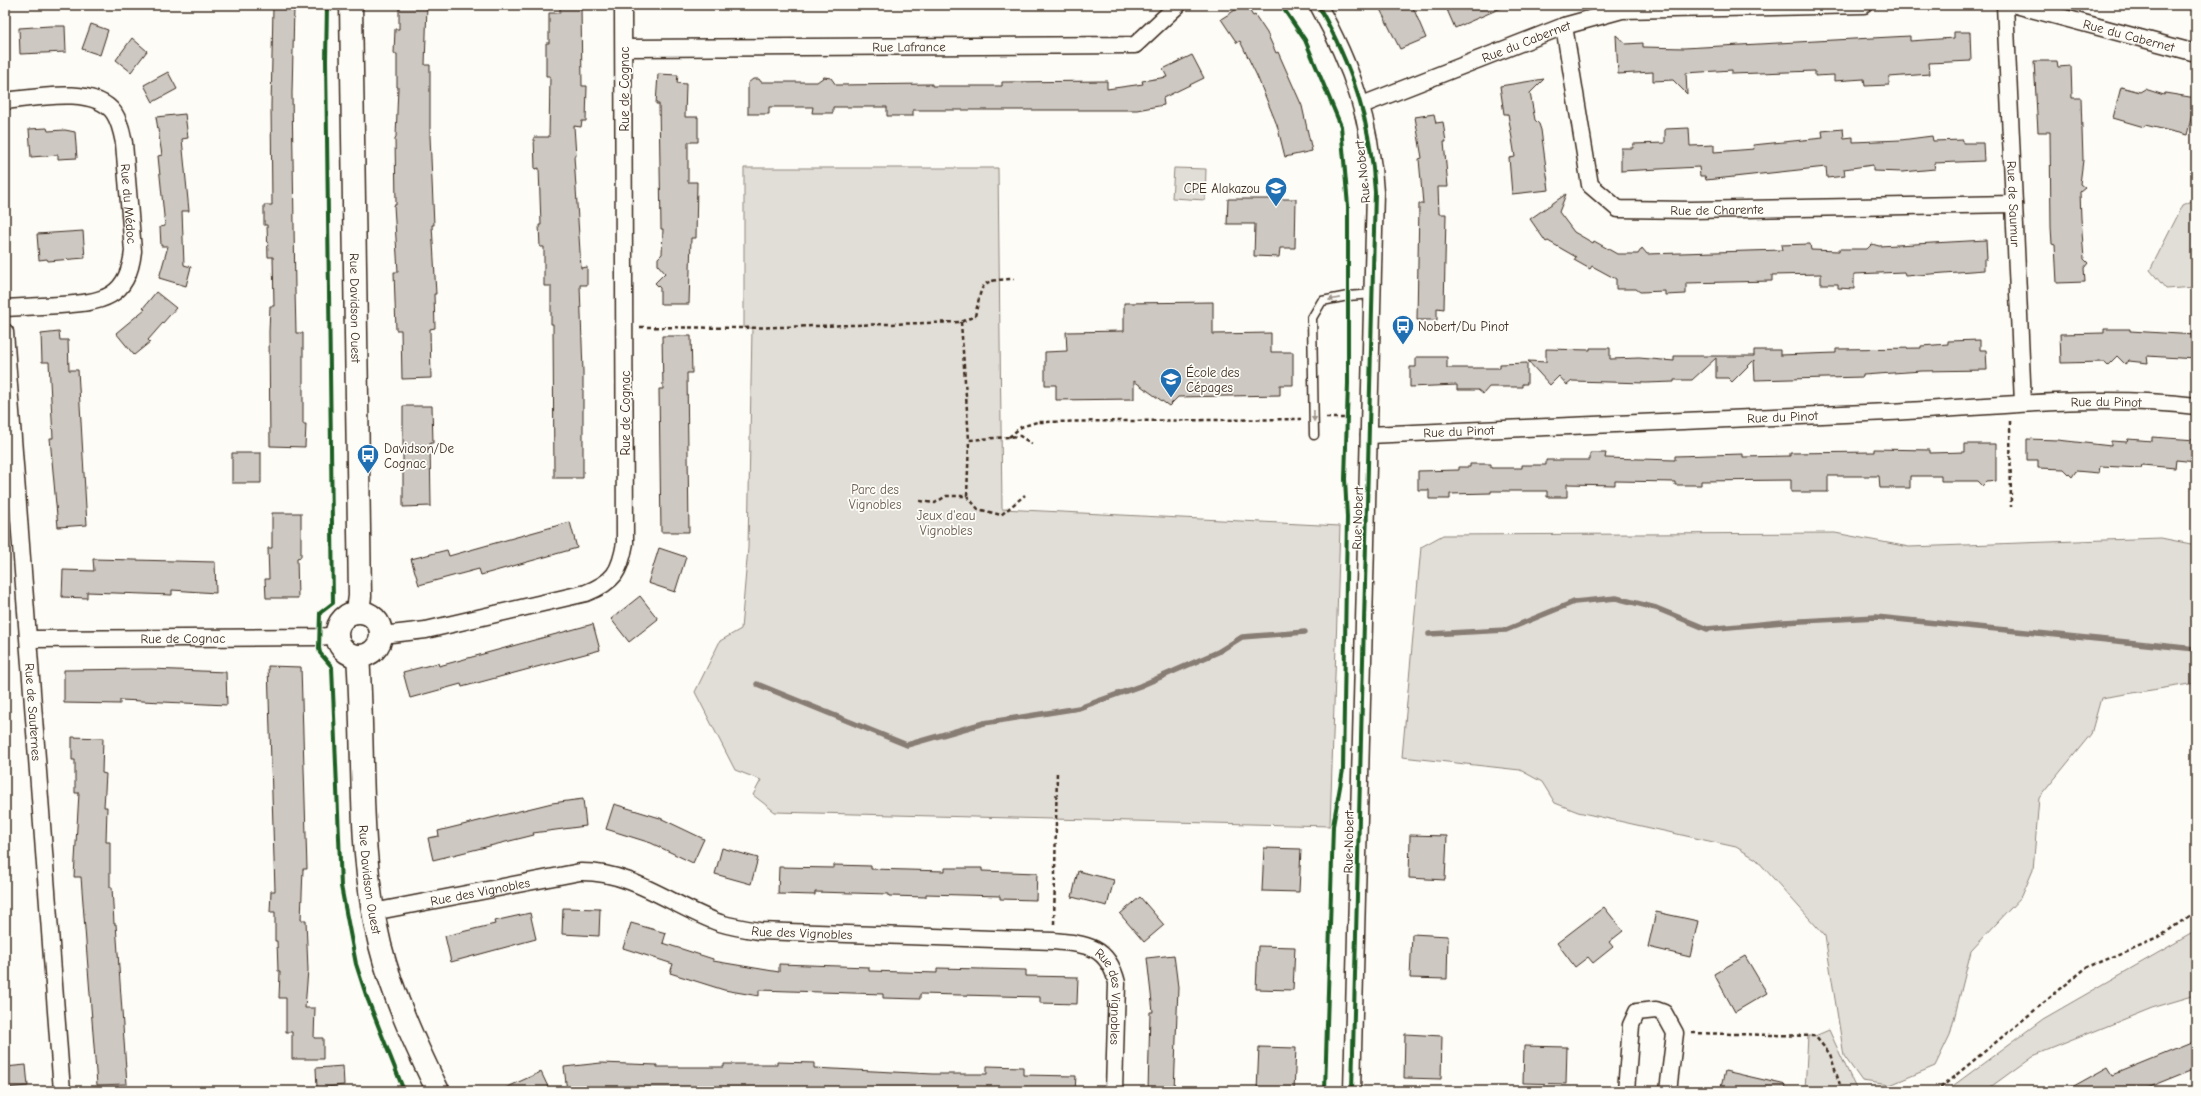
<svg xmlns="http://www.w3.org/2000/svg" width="2201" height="1096" font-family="'Comic Neue',sans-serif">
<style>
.green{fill:#e1ded7;stroke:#8e847a}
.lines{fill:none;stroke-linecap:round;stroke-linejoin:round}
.stream{stroke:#887d74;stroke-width:5.5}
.building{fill:#cdc8c2;stroke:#3b2a1e}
.lane-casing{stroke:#3b2a1e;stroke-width:11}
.street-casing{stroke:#3b2a1e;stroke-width:19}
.secondary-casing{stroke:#3b2a1e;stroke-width:25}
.path{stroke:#3b2a1e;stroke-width:2.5;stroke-dasharray:4 3;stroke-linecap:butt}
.lane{stroke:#fdfcf7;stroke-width:8}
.street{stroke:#fdfcf7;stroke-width:16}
.secondary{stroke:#fdfcf7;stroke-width:22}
.cycleway-casing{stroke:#fdfcf7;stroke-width:6}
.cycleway{stroke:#1b5e20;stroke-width:4}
.oneway{fill:#9c938a}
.labels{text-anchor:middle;stroke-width:3.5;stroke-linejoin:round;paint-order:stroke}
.street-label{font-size:13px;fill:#3b2a1e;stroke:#fdfcf7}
.poi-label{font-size:13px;fill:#3b2a1e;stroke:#fdfcf7;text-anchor:start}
.park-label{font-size:13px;fill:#64574c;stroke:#fdfcf7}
</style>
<rect width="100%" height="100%" fill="#fdfcf7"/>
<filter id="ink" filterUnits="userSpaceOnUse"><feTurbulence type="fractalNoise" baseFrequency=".025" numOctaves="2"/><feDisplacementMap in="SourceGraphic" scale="8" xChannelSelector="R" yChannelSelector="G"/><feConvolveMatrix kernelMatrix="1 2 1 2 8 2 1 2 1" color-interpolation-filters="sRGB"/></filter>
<g filter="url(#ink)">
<!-- green -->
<path class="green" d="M744,168H998L1002,509L1340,526L1330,826L775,812L753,795L761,780L735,770L695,692L720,641L741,629L748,548L752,328H744Z
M1174,168L1206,169L1205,200L1172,198Z
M2196,199V287L2166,289L2150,270L2183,205Z
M1835,533L1909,547L2161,538L2196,545V683L2101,698L2091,734L2039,798L2033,870L2022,896L1971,951L1950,1035L1935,1066L1890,1085L1862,1081L1844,1056L1825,936L1756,859L1736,847L1578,812L1555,803L1542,782L1520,770L1402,757L1421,547L1443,535Z
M2196,931V995L2152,1008L2033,1056L1985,1091H1946L2043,1019Z
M1829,1030L1857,1091H1805L1808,1036H1815Z"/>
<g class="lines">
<!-- stream -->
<path class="stream" d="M1429,634L1506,630L1574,602L1616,598L1656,608L1707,629L1783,622L1876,617L2196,649
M757,684L907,745L984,723L1079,708L1140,686L1218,652L1242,637L1305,632"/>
</g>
<!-- building -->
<path class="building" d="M399,5H427L425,65H430V136L434,225H432L436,294H434L435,328L430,329L431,378L402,379L401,330H396L394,272H398L394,205H396L395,138L396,137L398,87H397V54H394L395,29H399Z
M560,5H581L582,86H587L586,121H582L581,127L574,126L576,156H574L581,268L587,267V285H580L583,372V478H554L553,324H551V286H544V247H540L539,225H541L539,168L535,169L534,137H549L550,76H546V43H549V13H560Z
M1243,5H1246L1253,16L1255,15L1267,33L1276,53L1278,52L1302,106L1312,151L1285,157L1277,125L1257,76L1240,41L1237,43L1221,19Z
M1378,5H1412L1426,38L1400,49Z
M1445,5H1508L1455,28Z
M273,7L294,8L292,93L295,290L296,333H303V424H306L305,447L270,446L269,332L270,306H274L273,257H268L267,225H264V205H272L271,106Z
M91,24L108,30L100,55L82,49Z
M50,26H65L66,52L20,54L19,28Z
M1954,32H1970L1971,61L1929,63L1930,74L1889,77V85L1865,86L1864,79L1834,81V75L1815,76V71L1732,74V70L1686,73L1687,94L1673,80L1653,81V72L1618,74L1616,35L1626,44L1643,43V47L1684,48L1910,36V41L1954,38Z
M132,38L147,51L131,72L116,60Z
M1192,55L1204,78L1163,98L1164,105L1137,110H913V116H887V107H833V113H812L813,107H769V114H748V83L753,79H759L761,82H817L824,77L831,78L836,85L932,84V86H1002V82L1107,81V89L1143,84L1142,81L1167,77L1163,69Z
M2034,61H2057L2058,67L2071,66L2072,98H2081L2083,160L2080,184L2085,188L2080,192L2081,218L2084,259L2088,263L2084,268L2085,282L2057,283L2055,245L2052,244L2051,227L2050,132H2038Z
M168,72L177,89L153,102L144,85Z
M658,74L678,75L677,83L686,84L685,117H698V142H688V182H697L696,238H691L689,304H660V288L655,283L665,273L658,265V258L662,254L663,229H661L659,104H656Z
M1544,79L1530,93L1535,120L1539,124L1541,130L1549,190L1512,194L1509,158L1515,157L1508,114H1504L1500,86Z
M2121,87L2140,92L2145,89L2164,95L2165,93L2196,98L2187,135L2145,125L2144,127L2113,118Z
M185,114L188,138L182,139L189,211H182L184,265L191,267L186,286L159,278L168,246H161L160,227L165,226L158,156L162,155L156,117Z
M1434,114L1436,123L1443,122L1446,142H1444L1448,187H1438L1439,214H1446L1444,309L1437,308V320H1417L1419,204H1423L1419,159L1422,158L1415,117Z
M47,128L48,131L65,130L75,132L77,158L58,159V155L31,157L29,129Z
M1689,128L1690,146L1714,145V152L1754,149L1753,145L1823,138L1822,131L1843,129L1844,138L1853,137V142L1901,140L1932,136L1933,141L1963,140V143H1983L1984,161L1934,163L1935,169L1903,172L1873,171V165L1844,169L1845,176L1827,178L1826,167L1706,180L1705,176H1700L1699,167L1621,171V148H1633V144L1665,143V129Z
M1566,194L1559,212L1574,232L1593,243L1594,241L1617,254H1638L1642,248L1647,254L1782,250L1781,245L1810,244L1811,250L1839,251V249H1867L1872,244L1879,246L1986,240L1987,259H1984V270L1905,276L1904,272L1854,274V289L1838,288V284H1821V274L1772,275V281L1686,283V294L1665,295V291L1640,292L1636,289H1616V279L1592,266L1590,269L1574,260L1576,257L1548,241L1546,242L1530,219Z
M1228,199H1296L1295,248H1280L1279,257L1254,256L1255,224H1227Z
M83,231L85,258L48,261L47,259L39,260L37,234Z
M156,292L176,308L148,340L150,342L134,355L116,333L145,309L143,308Z
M1213,302V334L1271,333V352H1293V385H1280V395L1178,397L1169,406L1134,381V399L1056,400V385H1045V352L1067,351L1066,332L1124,331V303Z
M2104,329H2130V331L2196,335V359L2147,356L2148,363L2129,361L2125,364L2117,356L2108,365L2105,362L2061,363L2060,334L2104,333Z
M59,332L60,340H68L69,370H78L87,525L58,527L50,438H53L49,362H42L41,334Z
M662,336H691L692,373H687L689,532H661L659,389H663Z
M1980,340V350H1986L1987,370L1922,371L1863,375V377L1755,380L1754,360L1732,382L1728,378H1716V358L1692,380H1674V382L1646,383L1572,381L1567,385L1559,376L1550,385L1528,361L1546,362V349L1590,350V348H1610V359L1639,358L1674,361V356H1754V350H1780V355L1836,353V349L1921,348V346L1948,344V341Z
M1416,357H1447V368H1500V364L1527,363V384H1522V387H1489L1483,394L1478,390H1457V385L1410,387V367H1416Z
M403,406H432L433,443H430L431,506L403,507Z
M2152,437L2196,440V462L2176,460L2175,468L2142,465L2141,468L2100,466L2099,473L2076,471L2072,477L2064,469L2038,468V460H2027V439L2058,440L2111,446V441L2127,442L2128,439L2152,441Z
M1965,444H1996V481L1987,482L1983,486L1978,481H1941V476H1910V488H1880L1879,476H1828V492H1791V480L1701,481V485H1675V482L1615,481V485L1567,484V497H1547V491H1491V493L1450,494V499H1429V490H1418V471L1459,470V467H1470V464H1491V468H1522V465H1546V460H1590V453H1606L1605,458L1675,460V456L1710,455L1743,454V457L1790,456V453L1874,452V449L1930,450V453L1965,452Z
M232,453H261V483H232Z
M272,513H301V557L297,558L298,598H266L265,579H269L268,548H272Z
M570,522L577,548L481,575L479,569L419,585L411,559L447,550L449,556Z
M659,548L686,557L675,592L648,583Z
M93,559L215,562L216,593L172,590V595L87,592V598L62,597L63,570L94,571Z
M640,596L658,619L629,642L611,619Z
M593,624L600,650L462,687L461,684L410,698L403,672L438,663L439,666Z
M268,666L301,667L307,869H303L301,920H306L308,970L305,1008H315L314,1038H323V1059H292V1032H286V998H279L280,971H278L277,941H275V912H270L271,891H275Z
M151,669L226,672L227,705L120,700V704L64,703V670Z
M72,737L103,738L102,773L106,774L104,807H107L106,842H110V887H112L114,924H116L127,1084L97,1085L81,877H74L79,793H75V760H72Z
M583,799L586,826L533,833L534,835L433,860L428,838L439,836L438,831L552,803Z
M614,804L660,818L704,839L693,863L651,843L606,829Z
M1410,835L1447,836L1445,880L1409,878Z
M722,848L758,858L751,884L715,874Z
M1264,848L1301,849L1299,892L1262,891Z
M834,865L871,866V869L945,871V868H982V871L1037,873L1036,900L1000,899V896L926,894V897L889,896V894L815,892V895L778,894L779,867L834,868Z
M1078,871L1114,880L1107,906L1072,897Z
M1140,897L1164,925L1144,942L1120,914Z
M1604,907L1623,931L1609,942L1613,947L1593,963L1588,957L1575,967L1557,943Z
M563,908L600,909L599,936L562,934Z
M1656,912L1698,921L1690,957L1648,947Z
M530,913L536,939L451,962L445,936L495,924L494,921Z
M631,923L666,933L663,943L713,959V961L779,972V964L869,967V971L937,973V968L1026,970V976L1078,977L1077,1004L1040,1003V997L920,994V999L883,998V994L759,990V996L724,990L670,973L673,964L623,948Z
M1412,934L1448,936L1447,979L1410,978Z
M1258,946L1295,947L1293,990L1256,989Z
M1174,955L1178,987L1174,1091H1148L1150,1012H1153L1147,958Z
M1745,956L1767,993L1735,1012L1714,974Z
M1405,1034L1442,1036L1441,1079L1404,1078Z
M2196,1041V1068L2139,1091H2065L2108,1067L2113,1075Z
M1524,1046L1567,1047L1566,1084L1523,1083Z
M1259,1047L1296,1048L1294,1091L1257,1090Z
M777,1062L814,1063V1068L933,1074H987V1066L1023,1067V1075L1076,1076L1075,1091H829L760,1088V1091H621V1088L567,1091L564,1067L601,1063L657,1065V1067H724V1064H777Z
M26,1065L28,1086L5,1088V1067Z
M343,1066L344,1085L317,1088L316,1068Z
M1725,1071L1786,1085L1785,1091H1720Z
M541,1072L550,1091H499L534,1075Z"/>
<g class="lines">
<!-- lane casing -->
<g class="lane-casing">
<path id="lane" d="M1314,435L1312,318L1322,301L1348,296L1373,294"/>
</g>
<!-- street casing -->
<g class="street-casing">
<g id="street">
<path d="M1318,5C1352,66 1371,121 1375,192L1352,1091"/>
<path id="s1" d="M2005,5L2023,403"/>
<path id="s2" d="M2016,5L2196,53"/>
<path id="s3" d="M1564,26L1590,185L1618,209L1691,210L2014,204"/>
<path id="s4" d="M624,48L1135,45L1178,5"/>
<path id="s5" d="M5,101C35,98 94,85 114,113C120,122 122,133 124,143L133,251C128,299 102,302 60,305C42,306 23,307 5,308"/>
<path id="s6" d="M1362,105L1564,26L1622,10L1864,5"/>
<path id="s7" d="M5,332L62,1091"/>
<path id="s8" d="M1369,435C1542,427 1715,419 1889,412C1991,407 2094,394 2196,406"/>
<path d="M382,635L426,630L586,593C614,582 620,572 625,543L623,5"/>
<path id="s9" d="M29,639L319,637L337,635"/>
<path id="s10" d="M373,912L580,872C633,871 672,906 720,923C733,927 746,929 759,931L1053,941C1087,944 1108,946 1117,983L1114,1091"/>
<path d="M1626,1091L1631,1025L1637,1012L1656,1010L1664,1013L1675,1033L1668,1091"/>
</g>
</g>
<!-- secondary casing -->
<g class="secondary-casing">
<g id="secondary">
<path id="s11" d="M351,5L360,596L358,611"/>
<circle cx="359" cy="634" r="22"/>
<path id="s12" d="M358,656C365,752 357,851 380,945C393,996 415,1044 438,1091"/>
</g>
</g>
<!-- path -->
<path class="path" d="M961,322L969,440L1020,436L1032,444
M640,327L744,328L961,322L975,316C983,283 978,280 1014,279
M1326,418H1347
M2010,421L2011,507
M1009,437L1021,427L1037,422L1301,419
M967,496L969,440
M920,501L935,503L946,496H967L978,509L1001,515L1025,495
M1054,924L1057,770
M1692,1033L1815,1036L1830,1054L1842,1091
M1934,1091L1939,1089L2086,968L2158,938L2196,911"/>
<!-- lane -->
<use href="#lane" class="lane"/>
<!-- street -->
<use href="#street" class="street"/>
<!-- secondary -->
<use href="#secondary" class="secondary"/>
<!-- cycleway casing -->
<g class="cycleway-casing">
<path id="cycleway" d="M327,5L326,60L333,603L320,613L319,648L320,653L332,667L341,886L356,964L366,995L404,1091
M1281,5L1305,40L1341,126L1348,206V383L1345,479L1347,517L1343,770L1333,826L1325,1091
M1318,5C1352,66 1371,121 1375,192L1352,1091"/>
</g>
<!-- cycleway -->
<use href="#cycleway" class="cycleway"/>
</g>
<!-- one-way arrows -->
<defs><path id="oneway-solid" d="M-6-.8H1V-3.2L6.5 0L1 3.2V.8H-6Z"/></defs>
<g class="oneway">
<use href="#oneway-solid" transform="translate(1334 299) rotate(169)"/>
<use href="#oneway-solid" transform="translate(1314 416) rotate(89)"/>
</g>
</g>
<!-- icons -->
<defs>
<g id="school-pin" transform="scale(1.15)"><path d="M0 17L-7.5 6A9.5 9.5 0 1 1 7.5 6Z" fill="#1f6fb2" stroke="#fdfcf7"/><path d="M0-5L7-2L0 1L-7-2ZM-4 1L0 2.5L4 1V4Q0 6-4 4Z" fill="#fff"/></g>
<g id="bus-pin" transform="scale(1.15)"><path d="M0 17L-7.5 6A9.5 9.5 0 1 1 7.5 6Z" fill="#1f6fb2" stroke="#fdfcf7"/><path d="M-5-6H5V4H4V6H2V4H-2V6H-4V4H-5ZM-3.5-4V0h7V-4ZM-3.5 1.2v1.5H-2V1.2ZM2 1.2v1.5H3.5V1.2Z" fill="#fff"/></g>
</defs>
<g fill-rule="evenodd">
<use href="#school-pin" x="1276" y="188"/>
<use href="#bus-pin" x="1403" y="326"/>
<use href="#school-pin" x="1171" y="379"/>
<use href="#bus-pin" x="368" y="455"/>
</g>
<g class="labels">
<!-- street labels -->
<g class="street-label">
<text dy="5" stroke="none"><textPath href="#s2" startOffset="117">Rue du Cabernet</textPath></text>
<text dy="5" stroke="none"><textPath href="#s6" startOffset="176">Rue du Cabernet</textPath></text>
<text dy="5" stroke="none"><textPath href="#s4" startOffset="285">Rue Lafrance</textPath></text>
<text transform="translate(624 89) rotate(-90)" y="5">Rue de Cognac</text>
<text transform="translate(1362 172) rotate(-96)" y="5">Rue Nobert</text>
<text dy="5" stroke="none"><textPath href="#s5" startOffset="207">Rue du Médoc</textPath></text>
<text dy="5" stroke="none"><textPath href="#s1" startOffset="199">Rue de Saumur</textPath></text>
<text dy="5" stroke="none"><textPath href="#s3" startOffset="297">Rue de Charente</textPath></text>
<text dy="5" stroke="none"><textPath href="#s11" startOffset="303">Rue Davidson Ouest</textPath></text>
<text dy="5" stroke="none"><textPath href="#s8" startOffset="738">Rue du Pinot</textPath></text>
<text transform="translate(625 413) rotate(-90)" y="5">Rue de Cognac</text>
<text dy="5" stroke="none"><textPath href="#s8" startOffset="414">Rue du Pinot</textPath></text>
<text dy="5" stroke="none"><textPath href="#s8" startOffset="90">Rue du Pinot</textPath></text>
<text transform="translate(1357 518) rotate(-88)" y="5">Rue Nobert</text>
<text dy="5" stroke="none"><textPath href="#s9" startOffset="154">Rue de Cognac</textPath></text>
<text dy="5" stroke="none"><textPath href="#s7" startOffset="381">Rue de Sauternes</textPath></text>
<text transform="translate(1348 842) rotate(-89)" y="5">Rue Nobert</text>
<text dy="5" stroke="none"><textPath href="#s12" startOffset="224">Rue Davidson Ouest</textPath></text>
<text dy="5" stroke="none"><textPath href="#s10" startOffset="109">Rue des Vignobles</textPath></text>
<text dy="5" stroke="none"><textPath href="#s10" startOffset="444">Rue des Vignobles</textPath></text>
<text dy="5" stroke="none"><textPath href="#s10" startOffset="791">Rue des Vignobles</textPath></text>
</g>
<!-- poi labels -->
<g class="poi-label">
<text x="1260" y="193" text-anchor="end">CPE Alakazou</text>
<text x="1418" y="331">Nobert/Du Pinot</text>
<text x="1186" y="377">École des<tspan x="1186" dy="15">Cépages</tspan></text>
<text x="384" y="453">Davidson/De<tspan x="384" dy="15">Cognac</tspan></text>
</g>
<!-- park labels -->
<g class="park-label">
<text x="875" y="494">Parc des<tspan x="875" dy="15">Vignobles</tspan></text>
<text x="946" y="520">Jeux d'eau<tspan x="946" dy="15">Vignobles</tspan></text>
</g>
</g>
<!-- margin -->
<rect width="2201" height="1096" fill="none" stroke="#fdfcf7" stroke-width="20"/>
<rect x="10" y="10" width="2181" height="1076" fill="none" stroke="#3b2a1e" stroke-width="1.5" filter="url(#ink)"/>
</svg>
